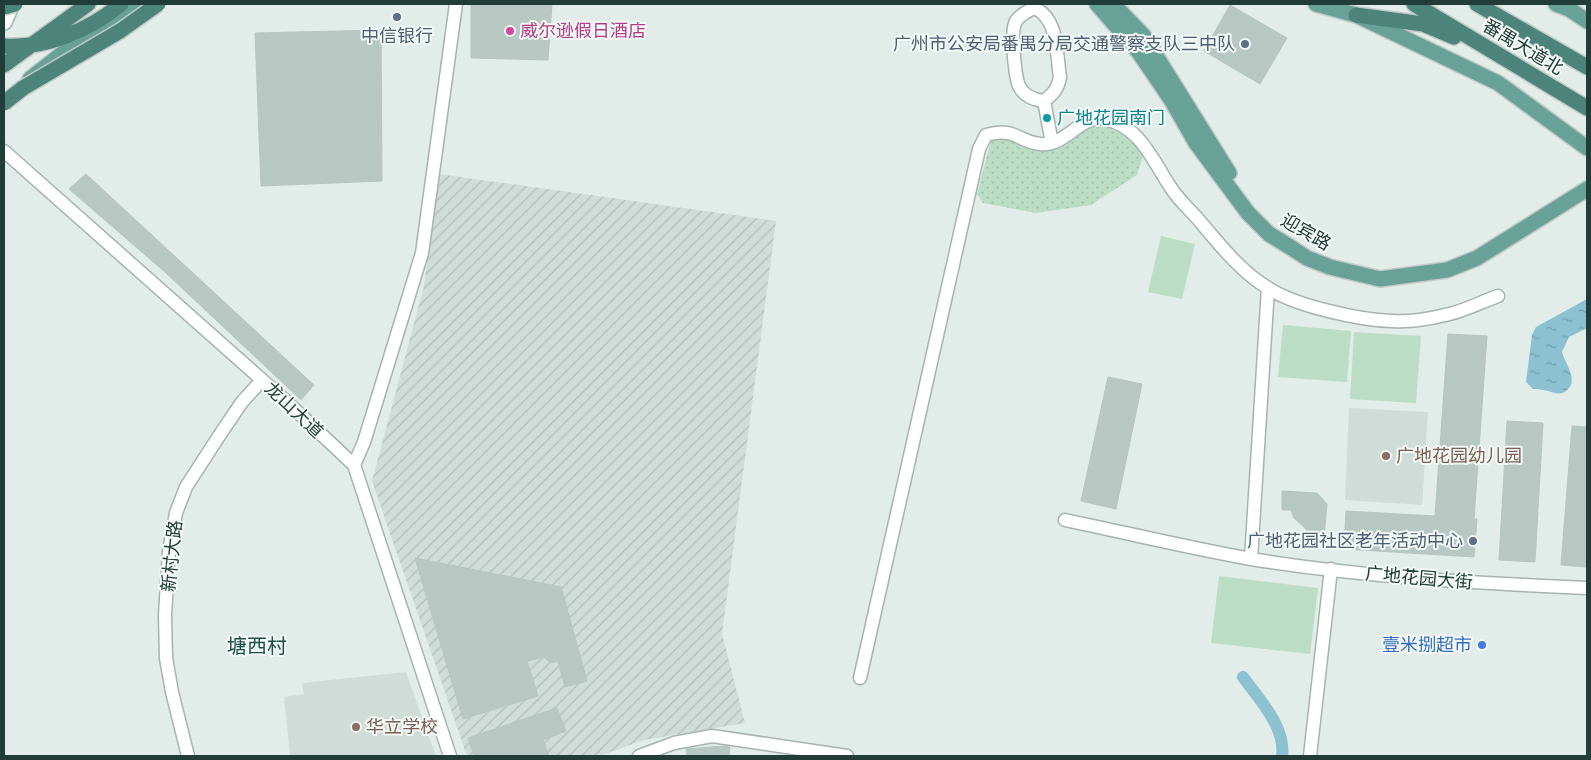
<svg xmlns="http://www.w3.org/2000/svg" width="1591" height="760" font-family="Signika,'Noto Sans SC',sans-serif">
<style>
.built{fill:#d0dcd7}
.industrial{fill:url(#industrial-furrows)}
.park{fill:url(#park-dots)}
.pitch{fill:#bbddc6}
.water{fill:url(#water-ripples)}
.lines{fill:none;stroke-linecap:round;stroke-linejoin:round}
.canal{stroke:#8bc1d0;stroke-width:12}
.building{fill:#b7c7c1;stroke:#b5c6c0}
.minor-casing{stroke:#a5b4af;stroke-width:15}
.secondary-casing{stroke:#a1b8b1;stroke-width:18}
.primary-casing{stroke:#c1c9c7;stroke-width:18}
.trunk-casing{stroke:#c1c9c7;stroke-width:18}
.minor{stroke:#fff;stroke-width:12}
.secondary{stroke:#fff;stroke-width:15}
.primary{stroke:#68a195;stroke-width:15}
.trunk{stroke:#4c847a;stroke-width:15}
.trunk-bridge-casing{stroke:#c1c9c7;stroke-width:18;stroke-linecap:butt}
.trunk-bridge{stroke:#4c847a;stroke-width:15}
.service-dot{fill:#5c6f8a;stroke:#f3f9f6;stroke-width:2}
.hotel-dot{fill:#d1479c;stroke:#f3f9f6;stroke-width:2}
.culture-dot{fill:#0f9aa8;stroke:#f3f9f6;stroke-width:2}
.education-dot{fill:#8d6e63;stroke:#f3f9f6;stroke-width:2}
.shop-dot{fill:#3f7fe0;stroke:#f3f9f6;stroke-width:2}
.labels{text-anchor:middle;stroke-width:4;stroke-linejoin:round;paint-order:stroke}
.hotel-label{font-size:18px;fill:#b23c85;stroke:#f3f9f6;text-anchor:start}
.service-label{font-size:18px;fill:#4e5e75;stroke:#f3f9f6;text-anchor:end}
.street-label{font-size:18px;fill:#223d37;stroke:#f3f9f6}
.culture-label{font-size:18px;fill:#0d838f;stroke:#f3f9f6;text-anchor:start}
.education-label{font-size:18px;fill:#785e54;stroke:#f3f9f6;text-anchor:start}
.shop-label{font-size:18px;fill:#366cbe;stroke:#f3f9f6;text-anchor:end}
.quarter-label{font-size:20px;fill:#1f4e46;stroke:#f3f9f6}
</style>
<defs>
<pattern id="industrial-furrows" width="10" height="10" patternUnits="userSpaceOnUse" patternTransform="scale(1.25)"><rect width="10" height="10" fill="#d0dcd7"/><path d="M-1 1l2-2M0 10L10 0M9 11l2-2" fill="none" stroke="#b2beb9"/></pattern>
<pattern id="park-dots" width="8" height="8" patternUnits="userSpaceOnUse" patternTransform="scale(1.25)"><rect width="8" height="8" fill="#bbddc6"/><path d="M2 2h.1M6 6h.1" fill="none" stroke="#a0bfab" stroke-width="1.8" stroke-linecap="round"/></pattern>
<pattern id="water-ripples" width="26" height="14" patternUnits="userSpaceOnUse" patternTransform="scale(1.25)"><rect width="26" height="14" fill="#8bc1d0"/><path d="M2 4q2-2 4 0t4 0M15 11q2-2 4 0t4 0" fill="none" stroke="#719eaa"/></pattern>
</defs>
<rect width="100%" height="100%" fill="#e2ece8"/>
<!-- built -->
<path class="built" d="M1349,408L1428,412L1422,505L1345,500Z
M406,672L436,756H290L284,697L304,694L302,683Z"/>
<!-- industrial -->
<path class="industrial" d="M439,174L776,221L722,634L745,723L644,740L599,756H467L372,481L424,286Z"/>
<!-- park -->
<path class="park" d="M1105,124L1131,138L1143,156L1137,175L1091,205L1036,213L983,203L977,194L991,141L1005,137L1042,150L1065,145L1091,125Z"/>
<!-- pitch -->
<path class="pitch" d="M1161,236L1195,244L1182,299L1148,292Z
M1283,325L1351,331L1347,382L1278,377Z
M1354,332L1421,336L1416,403L1350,399Z
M1219,576L1318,588L1310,654L1211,643Z"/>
<!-- water -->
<path class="water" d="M1587,299V328L1569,337L1562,352C1565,364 1580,381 1566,391C1564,393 1559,394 1555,393C1547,391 1542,389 1533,389L1526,382L1532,335L1536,327Z"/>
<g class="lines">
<!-- canal -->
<path class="canal" d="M1243,677C1259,699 1286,727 1282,756"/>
</g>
<!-- building -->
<path class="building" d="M471,4H552L548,60L471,58Z
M1230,5L1287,38L1260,84L1204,51Z
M381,30L382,181L261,186L255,33Z
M86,174L314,385L301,400L166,273L69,189Z
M1448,334L1487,336L1474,519H1477L1474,557L1344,549L1346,511L1435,516Z
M1108,377L1142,384L1116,509L1081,501Z
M1507,421L1543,423L1535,562L1499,560Z
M1572,426L1587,427V567L1561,565Z
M1282,491L1317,493L1327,504L1324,538L1306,537V529L1294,518L1291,510H1282Z
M415,558L561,587L587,681L565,687L558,661L551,663L544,657L527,661L538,696L463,719Z
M557,708L566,731L543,740L549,756H474L468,738Z
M724,746L730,747L729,756H687L686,749Z"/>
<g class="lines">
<!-- minor casing -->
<g class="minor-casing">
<path id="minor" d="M1035,8C1059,20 1056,53 1060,77C1058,89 1053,94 1044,101C1034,100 1024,96 1019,86C1015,76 1010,30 1016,21C1021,14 1027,11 1035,8Z
M1044,101L1052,143
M4,151L287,402L354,465L450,756
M354,465L364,442L422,253L456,4
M1065,520C1127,533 1189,548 1251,559C1362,577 1475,583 1587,588
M1251,559L1268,288
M860,678L979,149L986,135C1016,127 1016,141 1040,144C1066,147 1080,114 1105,119C1140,126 1153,161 1171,188C1178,199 1189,209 1198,219C1219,244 1240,271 1268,288C1296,306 1359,320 1392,321C1408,322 1429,319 1445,315C1462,312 1481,302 1498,296
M188,756L172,692L166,658L165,615L169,551L176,513L186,487L219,436L242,402L262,380
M639,756L674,743L712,736L847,756
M1310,756L1331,569"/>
</g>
<!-- secondary casing -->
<g class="secondary-casing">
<path id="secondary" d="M4,22L12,4"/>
</g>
<!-- primary casing -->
<g class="primary-casing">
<path id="primary" d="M1097,4L1138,51L1172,101L1196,143L1248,213L1269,234L1290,247L1307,258L1330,267L1380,279L1447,270L1477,258L1587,189
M1113,4L1143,35L1229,173
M1316,4L1356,15L1498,83L1587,148
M1556,4L1569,9L1587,21
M30,79L86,35L136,4"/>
</g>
<!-- trunk casing -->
<g class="trunk-casing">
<path id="trunk" d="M1414,4L1587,108
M1477,4L1587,67
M1356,15L1423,24L1454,37
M4,46C45,49 90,30 121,4
M4,65L88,4"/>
</g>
<!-- minor -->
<use href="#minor" class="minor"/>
<!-- secondary -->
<use href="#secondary" class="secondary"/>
<!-- primary -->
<use href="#primary" class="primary"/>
<!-- trunk -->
<use href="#trunk" class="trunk"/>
<!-- trunk-bridge casing -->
<g class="trunk-bridge-casing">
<path id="trunk-bridge" d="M4,7L15,4
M4,103L23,88L120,31L158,4"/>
</g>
<!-- trunk-bridge -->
<use href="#trunk-bridge" class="trunk-bridge"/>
</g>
<!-- markers -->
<g class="service-dot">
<circle cx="397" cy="17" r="5"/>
<circle cx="1245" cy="44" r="5"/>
<circle cx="1473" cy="541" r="5"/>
</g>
<circle class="hotel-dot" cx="510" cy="31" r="5"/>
<circle class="culture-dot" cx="1047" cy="118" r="5"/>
<g class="education-dot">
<circle cx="1386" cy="456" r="5"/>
<circle cx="356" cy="727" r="5"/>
</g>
<circle class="shop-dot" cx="1482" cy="645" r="5"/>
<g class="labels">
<!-- hotel labels -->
<g class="hotel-label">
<text x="520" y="37">威尔逊假日酒店</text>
</g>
<!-- service labels -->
<g class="service-label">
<text x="397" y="42" text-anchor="middle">中信银行</text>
<text x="1235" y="50">广州市公安局番禺分局交通警察支队三中队</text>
<text x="1463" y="547">广地花园社区老年活动中心</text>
</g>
<!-- street labels -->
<g class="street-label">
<text transform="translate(1523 47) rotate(31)" y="6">番禺大道北</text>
<text transform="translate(1306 232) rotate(30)" y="6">迎宾路</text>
<text transform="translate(294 410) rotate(43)" y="6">龙山大道</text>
<text transform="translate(172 556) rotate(-84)" y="6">新村大路</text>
<text transform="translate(1419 578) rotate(5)" y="6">广地花园大街</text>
</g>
<!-- culture labels -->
<g class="culture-label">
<text x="1057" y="124">广地花园南门</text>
</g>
<!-- education labels -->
<g class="education-label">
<text x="1396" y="462">广地花园幼儿园</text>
<text x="366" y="733">华立学校</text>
</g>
<!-- shop labels -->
<g class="shop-label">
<text x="1472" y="651">壹米捌超市</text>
</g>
<!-- quarter labels -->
<g class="quarter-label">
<text x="257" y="653">塘西村</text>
</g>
</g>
<!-- border -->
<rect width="1591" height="760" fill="none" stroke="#223d37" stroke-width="10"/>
</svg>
